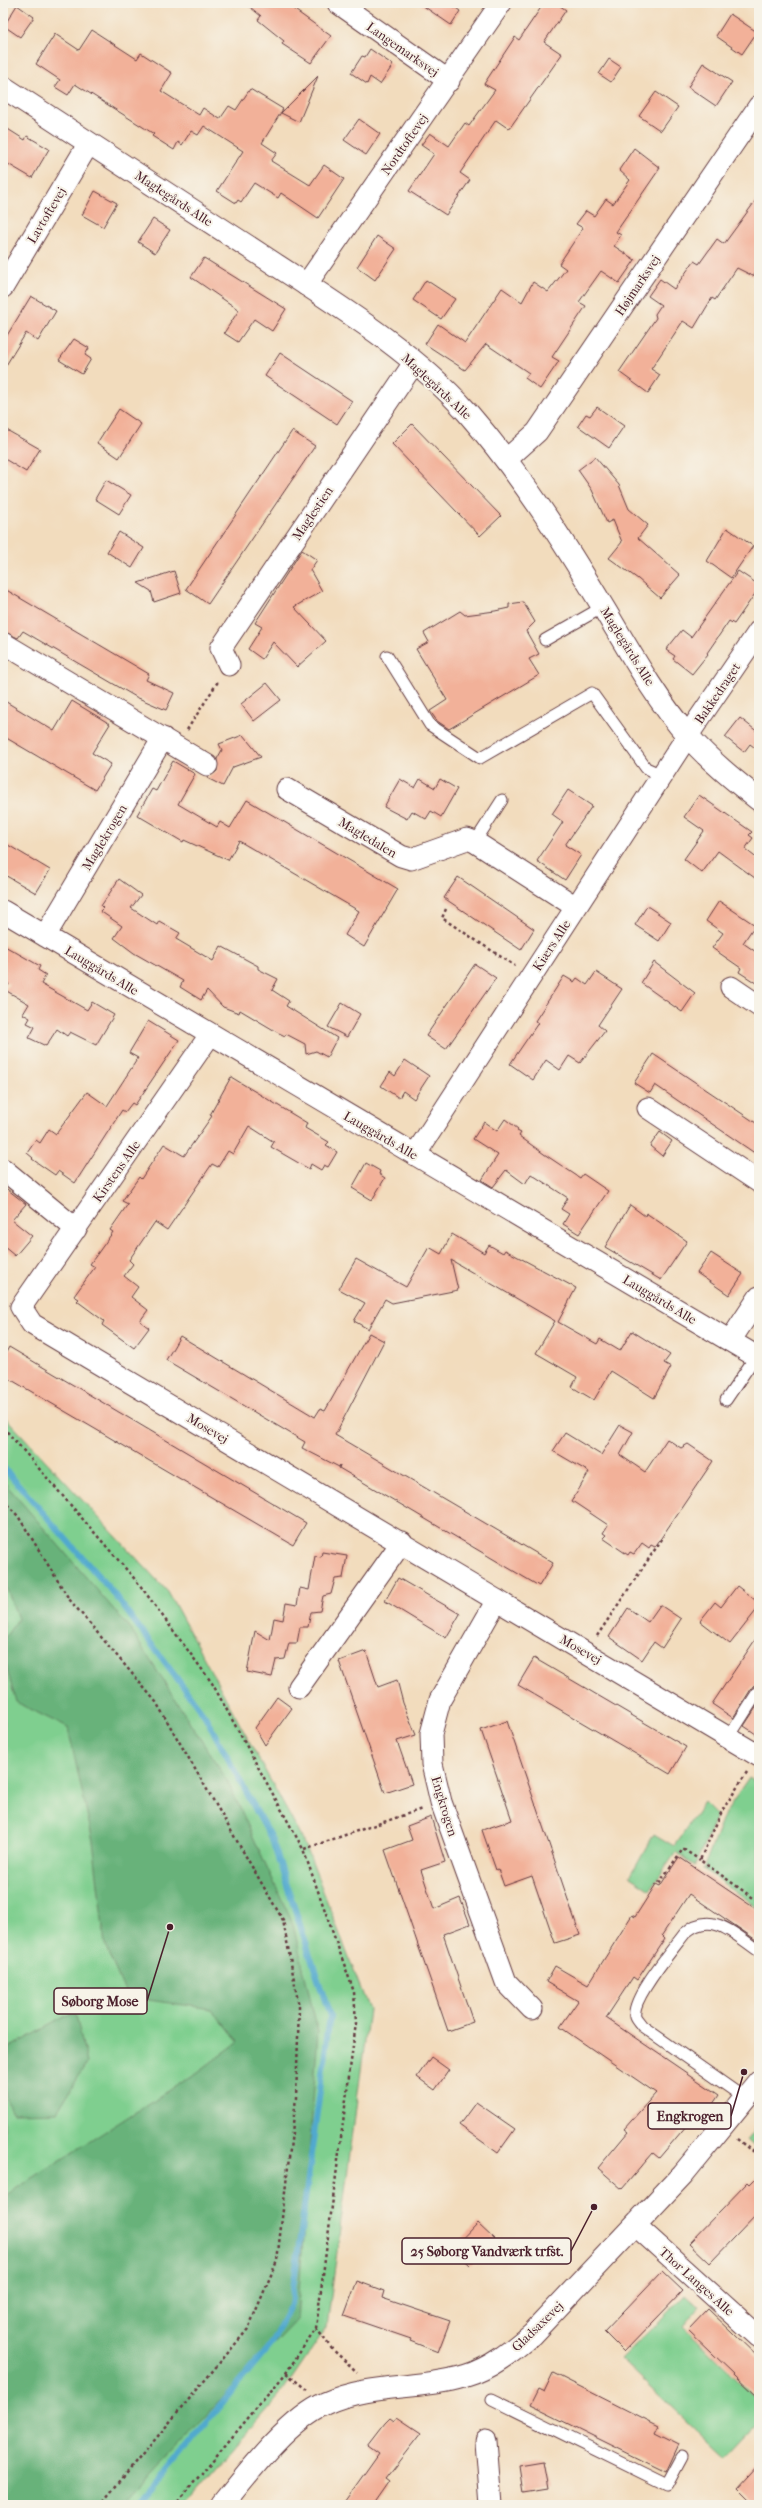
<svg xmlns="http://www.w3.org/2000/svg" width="762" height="2508" font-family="'IM FELL French Canon',serif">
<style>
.green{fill:#7fcf8f;stroke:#64775d}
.forest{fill:#67b27a;stroke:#586852}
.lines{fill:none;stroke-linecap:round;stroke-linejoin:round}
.stream{stroke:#51a9ce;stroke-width:6}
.building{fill:#f2b199}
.service-casing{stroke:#633b41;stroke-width:13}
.minor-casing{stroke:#633b41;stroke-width:23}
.tertiary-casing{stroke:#633b41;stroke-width:24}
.path{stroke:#633b41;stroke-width:2.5;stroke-dasharray:3 3;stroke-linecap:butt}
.service{stroke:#fff;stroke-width:11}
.minor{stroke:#fff;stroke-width:21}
.tertiary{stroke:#fff;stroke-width:22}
.labels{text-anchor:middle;stroke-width:4;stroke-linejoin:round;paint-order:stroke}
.street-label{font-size:13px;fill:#4a1f2b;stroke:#f7f3e8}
.leader{fill:none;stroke:#4a1f2b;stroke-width:1.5}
.callout-dot{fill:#4a1f2b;stroke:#f7f3e8;stroke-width:1.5}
.callout{fill:#f7f3e8;stroke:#4a1f2b;stroke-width:1.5}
.callout-label{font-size:14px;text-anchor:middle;font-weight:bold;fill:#4a1f2b}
</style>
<rect width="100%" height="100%" fill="#f7f3e8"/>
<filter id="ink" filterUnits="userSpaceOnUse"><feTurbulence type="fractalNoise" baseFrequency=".025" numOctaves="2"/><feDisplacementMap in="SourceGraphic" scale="8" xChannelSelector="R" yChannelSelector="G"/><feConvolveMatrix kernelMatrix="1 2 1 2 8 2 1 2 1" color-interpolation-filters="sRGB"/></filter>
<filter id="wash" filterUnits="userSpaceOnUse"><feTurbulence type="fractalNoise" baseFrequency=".012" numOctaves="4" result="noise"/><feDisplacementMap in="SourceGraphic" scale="16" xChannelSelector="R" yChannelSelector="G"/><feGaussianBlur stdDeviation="0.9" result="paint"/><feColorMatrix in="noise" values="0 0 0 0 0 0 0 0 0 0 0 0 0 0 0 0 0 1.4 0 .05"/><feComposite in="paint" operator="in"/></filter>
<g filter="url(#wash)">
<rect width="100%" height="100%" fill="#f2dcbd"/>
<!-- green -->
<path class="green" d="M3,1415L168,1592L305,1844L369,2010L327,2327L282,2393L185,2505H3Z
M749,1778L759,1784V1909L703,1869L725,1813Z
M704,1802L717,1815L695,1865L676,1852L650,1890L630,1877L654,1834L674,1846Z
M759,2124V2151L747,2140Z
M686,2294L700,2307L683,2327L754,2396L759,2391V2424L726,2459L621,2359Z"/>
<!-- forest -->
<path class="forest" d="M3,1481L129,1627L228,1782L293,1924L318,2032L297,2320L121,2505H3V2197L198,2072L238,2042L212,2009L127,1997L105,1945L93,1841L68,1728L16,1702L3,1655V1640L18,1619L7,1589H3Z
M75,2011L87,2063L57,2112L13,2113L3,2090V2051Z"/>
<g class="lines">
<!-- stream -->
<path class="stream" d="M3,1467L114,1594L205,1716L272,1840L330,2016L291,2304L271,2344L138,2505"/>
</g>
<g id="blocks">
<!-- building -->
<path class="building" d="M245,3H285L331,36L311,63L282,44L284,41L258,20L261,16Z
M419,3H449L460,11L451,25Z
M544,3H556L566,10L544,42L562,54L509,129L496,120L460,173L470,180L446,215L409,191L434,154L421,145L430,133L449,146L465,123L469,126L495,90L484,84L515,37L519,40Z
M17,5L34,17L20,37L4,26Z
M730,14L757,32L742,54L716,36Z
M92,30L137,59L141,53L172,73L161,91L199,115L203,108L220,119L229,106L236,110L250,89L283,109L262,143L277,153L271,161L310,185L324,165L344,179L318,218L281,193L278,198L254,183L241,202L238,200L236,203L217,191L243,151L204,126L198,135L191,131L182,145L178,142L174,150L152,136L154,134L75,84L68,95L55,87L60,80L36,64L55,34L79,50Z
M370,49L393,65L380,84L370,77L367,84L351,73L362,56L365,57Z
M609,59L621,67L611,82L599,74Z
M703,63L732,82L716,106L688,87Z
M318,76L299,122L281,113Z
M656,92L678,107L661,131L639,116Z
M359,119L380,134L366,155L344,140Z
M3,126L25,140L27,136L49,149L32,178L3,161Z
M634,148L660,168L616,232L621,235L614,246L635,260L619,283L601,271L579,302L586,306L552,357L559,361L540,389L525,378L529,373L486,344L465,370L425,344L438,324L465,343L502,288L522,302L533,282L548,292L566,269L559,264L583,228L576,224L586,211L594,216L606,199L613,204L630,180L619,170Z
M95,191L117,203L103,227L82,215Z
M759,196V267L753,276L737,268L715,300L712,298L694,328L683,321L651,369L660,375L648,393L619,372L656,318L655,314L661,305L648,296L660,279L674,289L694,261L699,264L717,239L724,244Z
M153,219L170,230L155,253L138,242Z
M377,236L396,249L375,280L357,267Z
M204,258L286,309L272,331L254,319L238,342L224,333L239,310L191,277Z
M426,280L455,299L441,319L413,300Z
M31,296L56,311L38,341L26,333L3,370V342Z
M74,339L89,348L85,355L91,359L82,374L59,360Z
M280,353L352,401L337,424L265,376Z
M597,407L624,426L609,448L578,426L586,414L590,416Z
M119,409L141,424L119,458L97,443Z
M412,424L501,516L480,536L392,444Z
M3,428L40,449L26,472L3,458Z
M292,431L315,446L208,604L186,589Z
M595,457L619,485L629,509L648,525L638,538L680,575L660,598L638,579L609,558L622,542L613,520L607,523L592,490L578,470Z
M106,480L131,495L119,514L95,499Z
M727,528L753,546L731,578L707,561Z
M119,532L144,548L132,568L107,552Z
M302,550L317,560L310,570L322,591L294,607L326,641L297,667L273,642L262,659L248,649L262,627L255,623Z
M174,571L181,593L154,602L151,591L138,583Z
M738,571L759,585V588L734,624L729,621L707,653L708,654L692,674L673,659L675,656L666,650L682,630L691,637Z
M3,588L149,674L146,680L174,693L166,710L136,697L23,631L18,638L3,631Z
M523,602L535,622L526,631L539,654L529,659L539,675L449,729L437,721L430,711L447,700L416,649L429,642L424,633L460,611L465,615L495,611L509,608V604Z
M267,683L281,700L254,721L241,704Z
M3,700L54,731L72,701L110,724L92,753L111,764L95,790L3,736Z
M740,718L759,733V751L750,744L744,752L725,737Z
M243,735L261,757L233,767L223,786L207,778L217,771V759L222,750L219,744Z
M173,761L195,774L178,804L217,827L220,822L230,828L247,800L398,889L364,947L345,935L359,911L239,841L228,860L184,840L183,842L137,815L152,789L156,791Z
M400,779L415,788L420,779L435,788L440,779L457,789L441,817L431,811L426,819L412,811L407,819L384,807Z
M568,790L592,806L565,845L581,855L565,880L537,861L563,822L552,814Z
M699,795L752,832L749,835L753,838L745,849L759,860V881L718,851L702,873L684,859L704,831L684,817Z
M3,842L50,870L36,893L3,874Z
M458,877L534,929L521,950L444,898Z
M119,879L141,895L131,908L157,925L159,921L180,933L176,939L213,961L221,946L258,966V969L278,979L272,990L289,1001L286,1006L337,1038L327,1057L316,1051L306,1054L305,1044L286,1034L285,1036L277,1032L240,1010L239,1013L223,1007L207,990L201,1000L180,987L183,981L134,953L114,938L122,926L100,911L103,908L101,906Z
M719,901L755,925L743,943L759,954V985L739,972L741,968L712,948L723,933L706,921Z
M647,906L671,922L659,941L635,925Z
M3,945L40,966L38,970L46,975L41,984L87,1010L92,1002L114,1015L96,1045L70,1032L67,1036L57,1029L46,1046L29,1038L35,1027L27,1023L30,1018L23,1014L29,1004L5,990L9,984L3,981Z
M654,962L695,993L682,1012L641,983Z
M475,964L496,978L446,1049L426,1036Z
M596,972L622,989L598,1025L605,1031L580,1063L569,1056L560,1070L546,1060L533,1080L510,1064L538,1023L535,1021L564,976L574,982L577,978L587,985Z
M342,1003L360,1014L347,1037L328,1027Z
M148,1021L179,1040L135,1105L132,1103L125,1112L122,1110L75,1183L58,1171L55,1175L32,1159L33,1158L27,1153L36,1140L40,1143L49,1129L56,1134L87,1092L107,1106L138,1058L129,1053Z
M653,1054L759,1125V1156L655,1085L650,1093L634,1083Z
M405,1060L429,1076L414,1099L403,1091L399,1098L381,1086L390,1072L395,1076Z
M231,1077L307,1123L305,1128L329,1142L326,1145L337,1152L328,1167L324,1165L321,1170L311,1164L309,1169L271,1147L274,1142L249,1126L233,1154L228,1151L218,1167L212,1164L167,1230L155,1222L129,1260L133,1264L124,1276L138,1287L131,1297L148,1310L140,1321L149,1328L134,1348L102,1325L104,1321L77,1301L79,1299L74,1296L95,1267L90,1264L113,1232L110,1230L128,1204L122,1201L139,1177L141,1179L164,1144L184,1156L212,1116L210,1115Z
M505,1119L518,1129L517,1131L521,1133L519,1136L544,1154L580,1178L583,1174L608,1191L579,1234L563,1224L569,1214L561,1209L568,1198L531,1174L525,1184L506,1170L493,1187L482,1180L498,1155L473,1139L484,1122L497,1131Z
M660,1132L672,1141L662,1156L650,1146Z
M366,1163L380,1171L379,1174L385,1178L372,1200L352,1188Z
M3,1186L26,1204L12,1220L32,1236L15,1256L3,1246Z
M630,1205L645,1216L646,1213L687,1241L661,1280L605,1247Z
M452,1234L484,1253L489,1245L503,1253L505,1250L576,1288L558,1322L597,1344L600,1339L620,1351L632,1331L670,1355L664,1363L671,1367L654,1398L611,1371L594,1400L572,1387L577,1377L536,1353L555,1321L451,1260L458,1290L392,1303L385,1299L368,1329L354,1321L365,1303L339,1289L356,1259L406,1287L429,1247L441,1254Z
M711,1253L743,1274L729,1295L697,1273Z
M369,1333L384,1341L335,1435L553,1563L539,1586L339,1468L340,1465L339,1467L302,1448L305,1442L166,1360L180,1336L315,1417L320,1409L325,1411Z
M9,1347L306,1523L293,1545L3,1375V1358Z
M620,1425L633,1432L620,1455L645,1472L667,1439L681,1448L688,1444L713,1461L655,1547L651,1545L649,1548L642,1543L634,1554L630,1552L628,1555L603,1538L606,1535L603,1533L608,1525L572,1501L589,1472L553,1451L565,1433L601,1455Z
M322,1552L347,1556L343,1578L335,1579L331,1594L323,1596L320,1611L311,1612L308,1627H300L297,1643H289L285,1659L276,1660L272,1677L247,1672L255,1631L270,1640L274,1618L283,1620L286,1603L297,1605L300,1588L309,1590L315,1556L321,1557Z
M398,1578L460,1614L446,1638L385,1601Z
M737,1586L759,1603V1607L730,1644L700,1621L715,1602L721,1607Z
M660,1605L681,1619L662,1648L654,1642L642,1660L609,1637L628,1608L648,1622Z
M759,1634V1683L753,1686L733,1718L712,1704Z
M366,1651L378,1687L397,1680L403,1703L416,1735L397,1741L412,1784L385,1793L339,1661Z
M534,1658L686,1747L670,1774L518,1685Z
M277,1697L292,1708L265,1745L255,1728Z
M757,1706H759V1736L744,1726Z
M507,1721L580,1935L555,1943L532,1876L504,1886L498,1869L496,1870L482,1830L512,1820L481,1730Z
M431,1817L445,1862L421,1870L434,1909L460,1898L470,1924L443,1934L473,2022L448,2031L385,1850L412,1840L407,1826Z
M679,1857L759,1911V1942L689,1894L662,1935L665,1938L637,1980L633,1977L606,2018L719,2095L700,2123L693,2118L659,2158L653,2153L622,2189L598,2168L628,2132L624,2129L656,2093L560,2027L578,2001L546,1982L555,1966L588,1985L632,1915L635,1917L656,1884L660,1886Z
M431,2057L449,2070L435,2090L417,2077Z
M476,2102L515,2129L498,2153L459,2125Z
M759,2175V2212L710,2263L689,2243L748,2182L750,2184Z
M478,2223L495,2239L470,2265L453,2249Z
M662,2271L683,2291L624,2352L604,2332Z
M357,2281L384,2291L382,2298L450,2321L438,2352L410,2341L411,2339L344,2316Z
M708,2309L759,2358V2398L688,2330Z
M553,2373L658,2426L655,2432L679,2444L666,2472L530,2405L538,2389L544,2392Z
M397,2417L421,2433L385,2479L389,2482L373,2505H342L379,2453L368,2445L385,2423L390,2418L394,2421Z
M543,2462L548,2489L523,2493L519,2466Z
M759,2466V2505H754L738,2489Z"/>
</g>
</g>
<g filter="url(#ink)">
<use href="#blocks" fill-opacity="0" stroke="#633b41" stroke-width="1"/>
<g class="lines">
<!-- service casing -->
<g class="service-casing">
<path id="service" d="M545,640L603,607
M387,656L430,725L480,758L592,693L646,768L662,775
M475,842L502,800
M726,1400L756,1356
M729,1737L759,1690
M746,2099L642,2026C640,2023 636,2019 635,2016C631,1998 674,1948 685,1933C712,1909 735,1935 759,1951
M492,2399L667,2485L682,2457"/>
</g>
<!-- minor casing -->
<g class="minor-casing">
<path id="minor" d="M338,3L449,81
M306,285L501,3
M3,287L89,143
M507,459L537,432L759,106
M3,643L207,765
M229,665L221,648L414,363
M287,789L401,856L411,859L467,839L475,842L576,907
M3,911L759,1358
M45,936L163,738
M731,987L759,1006
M210,1035L21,1307L32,1324L759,1756
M648,1108L759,1182
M415,1155L688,735L759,631
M3,1169L76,1229
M730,1341L759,1297
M497,1600L440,1700L431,1734L432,1764L441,1802L506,1982L532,2009
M299,1687L402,1542
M635,2225L759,2337
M486,2441L491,2505"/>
</g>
<!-- tertiary casing -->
<g class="tertiary-casing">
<path id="tertiary" d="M3,87C89,143 175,199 261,255C332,302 410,348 467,412C521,474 564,542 606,612C631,654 656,699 688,736C709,760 734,780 759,800
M222,2505C248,2473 288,2420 326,2403C370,2383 419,2390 465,2376C490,2369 512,2351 532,2334L683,2174L759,2081"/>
</g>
<!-- path -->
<path class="path" d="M187,730L219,680
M446,909L442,918L515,966
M3,1427L139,1584L212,1683L303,1849L354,1992L356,2023L316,2328L286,2373L175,2505
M3,1500L18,1516L69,1599L156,1702L283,1920L299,2007L296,2098L277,2261L248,2329L100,2505
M597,1636L664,1536
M747,1772L722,1811L700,1860L759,1902
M304,1849L422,1809
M659,1883L683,1849L700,1860
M737,2139L759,2157
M316,2328L332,2349L357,2372
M286,2373L307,2390"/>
<!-- service -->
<use href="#service" class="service"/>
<!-- minor -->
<use href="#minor" class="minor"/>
<!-- tertiary -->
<use href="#tertiary" class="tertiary"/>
</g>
</g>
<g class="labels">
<!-- street labels -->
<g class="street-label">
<text transform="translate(403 49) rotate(35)" y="5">Langemarksvej</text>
<text transform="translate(404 144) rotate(-55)" y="5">Nordtoftevej</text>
<text transform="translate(174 198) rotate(33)" y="5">Maglegårds Alle</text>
<text transform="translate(46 215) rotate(-59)" y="5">Lavtoftevej</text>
<text transform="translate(637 285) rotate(-56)" y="5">Højmarksvej</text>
<text transform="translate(437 386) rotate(43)" y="5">Maglegårds Alle</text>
<text transform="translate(312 513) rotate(-56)" y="5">Maglestien</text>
<text transform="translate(628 646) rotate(58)" y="5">Maglegårds Alle</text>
<text transform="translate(717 693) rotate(-56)" y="5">Bakkedraget</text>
<text transform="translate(104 837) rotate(-59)" y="5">Maglekrogen</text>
<text transform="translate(368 837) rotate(31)" y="5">Magledalen</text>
<text transform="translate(551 945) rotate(-57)" y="5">Kiærs Alle</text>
<text transform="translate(102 970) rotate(31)" y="5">Lauggårds Alle</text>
<text transform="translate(381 1135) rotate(30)" y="5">Lauggårds Alle</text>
<text transform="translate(116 1171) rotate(-55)" y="5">Kirstens Alle</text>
<text transform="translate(660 1299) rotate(31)" y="5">Lauggårds Alle</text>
<text transform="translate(208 1428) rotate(31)" y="5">Mosevej</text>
<text transform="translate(581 1649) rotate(30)" y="5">Mosevej</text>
<text transform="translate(445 1806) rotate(73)" y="5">Engkrogen</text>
<text transform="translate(697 2281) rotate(42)" y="5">Thor Langes Alle</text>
<text transform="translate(537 2326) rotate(-44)" y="5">Gladsaxevej</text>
</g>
</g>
<!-- callouts -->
<path class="leader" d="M170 1927L147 2001M744 2072L731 2116M594 2207L571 2251"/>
<g class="callout-dot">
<circle cx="170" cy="1927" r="4"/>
<circle cx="744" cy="2072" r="4"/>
<circle cx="594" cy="2207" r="4"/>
</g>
<g class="callout">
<rect x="54" y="1988" width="93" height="26" rx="4"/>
<rect x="648" y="2103" width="83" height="26" rx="4"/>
<rect x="402" y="2238" width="169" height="26" rx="4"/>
</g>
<g class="callout-label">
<text x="100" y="2006">Søborg Mose</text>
<text x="690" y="2121">Engkrogen</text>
<text x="487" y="2256">25 Søborg Vandværk trfst.</text>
</g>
<!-- margin -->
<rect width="762" height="2508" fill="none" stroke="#f7f3e8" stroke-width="16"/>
</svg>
